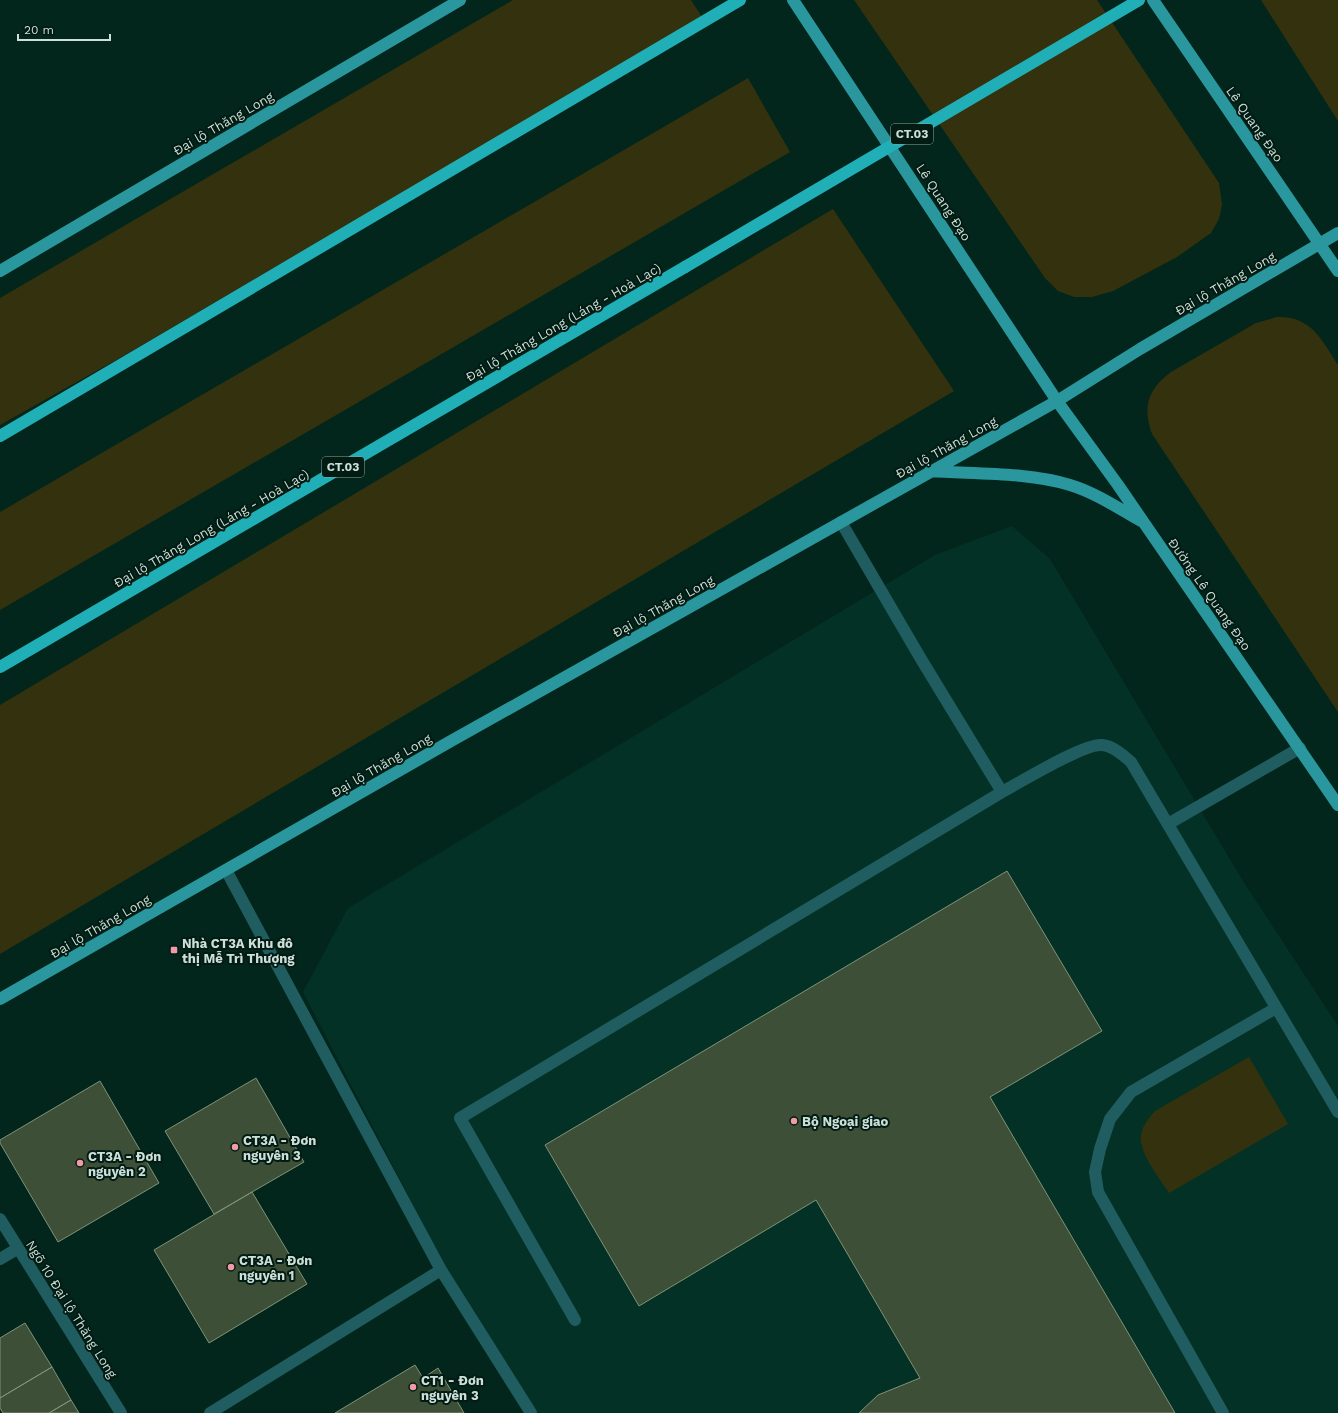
<svg xmlns="http://www.w3.org/2000/svg" width="1338" height="1413" font-family="'Work Sans',sans-serif">
<style>
.built{fill:#043125}
.green{fill:#34320e}
.building{fill:#3d4f37;stroke:#7f9378}
.lines{fill:none;stroke-linecap:round;stroke-linejoin:round}
.minor{stroke:#1f5d61;stroke-width:12}
.major{stroke:#2a979e;stroke-width:12}
.highway{stroke:#21afb7;stroke-width:12}
.highway-bridge{stroke:#21afb7;stroke-width:12}
.poi-dot{fill:#f39aa8;stroke:#021b13;stroke-width:1.5}
.labels{text-anchor:middle;stroke-width:4;stroke-linejoin:round;paint-order:stroke}
.shield{fill:#021b13;stroke:#8fa49d;stroke-width:1}
.shield-label{font-size:12px;font-weight:bold;fill:#ccdfd8}
.street-label{font-size:13px;fill:#ccdfd8;stroke:#021b13}
.poi-label{font-size:13px;font-weight:bold;fill:#ccdfd8;stroke:#021b13;text-anchor:start}
</style>
<rect width="100%" height="100%" fill="#02261b"/>
<!-- built -->
<path class="built" d="M1012,526L1050,559L1243,881L1338,1026V1413H525L447,1271L303,992L348,908L935,555Z"/>
<!-- green -->
<path class="green" d="M513,0H691L702,17L125,355L0,425V298Z
M854,0H1097L1219,183L1222,205L1219,219L1211,233L1177,257L1130,282L1113,291L1092,297H1074L1058,291L1045,278Z
M1261,0H1338V121Z
M748,78L790,152L0,610V512Z
M833,209L954,391L0,954V705Z
M1277,317C1311,316 1322,340 1338,365V712L1152,434C1142,407 1148,389 1171,372L1256,323Z
M1249,1057L1288,1124L1169,1193C1160,1179 1138,1152 1141,1135C1142,1126 1149,1118 1155,1111Z"/>
<!-- building -->
<path class="building" d="M1007,871L1102,1031L990,1097L1175,1413H859L878,1395L920,1378L816,1200L639,1306L545,1145Z
M256,1078L304,1162L214,1214L165,1131Z
M100,1081L159,1183L58,1242L0,1143V1140Z
M252,1192L307,1284L209,1343L154,1250Z
M25,1323L52,1367L0,1398V1338Z
M415,1365L423,1378L438,1368L464,1413H335Z
M52,1367L71,1400L49,1413H3L0,1408V1398Z
M71,1400L79,1413H49Z"/>
<g class="lines">
<!-- minor -->
<path class="minor" d="M841,522L921,659L1002,792
M1168,824L1300,748
M226,870L441,1270L531,1413
M0,1219L121,1413
M0,1259L17,1249
M575,1320L460,1118L1002,792C1021,782 1084,743 1102,745C1113,746 1123,755 1131,762L1338,1112
M210,1413L441,1270
M1223,1413L1098,1192L1095,1172L1100,1149L1110,1119L1131,1092L1276,1008"/>
<!-- major -->
<path class="major" d="M793,0L1057,401L1118,485L1338,805
M1153,0L1338,271
M0,271L460,0
M930,471C973,474 1029,472 1070,485C1096,493 1118,508 1141,521
M0,999L451,741L1057,401L1140,349L1338,233"/>
<!-- highway -->
<path class="highway" d="M0,436L740,0
M0,667L685,267"/>
<!-- highway-bridge -->
<path class="highway-bridge" d="M685,267L1139,0"/>
</g>
<!-- markers -->
<g class="poi-dot">
<rect x="170" y="946" width="8" height="8" rx="2"/>
<circle cx="794" cy="1121" r="4"/>
<circle cx="235" cy="1147" r="4"/>
<circle cx="80" cy="1163" r="4"/>
<circle cx="231" cy="1267" r="4"/>
<circle cx="413" cy="1387" r="4"/>
</g>
<g class="labels">
<!-- shield labels -->
<g class="shield">
<rect x="891" y="124" width="42" height="20" rx="3"/>
<rect x="322" y="457" width="42" height="20" rx="3"/>
</g>
<g class="shield-label">
<text x="912" y="138">CT.03</text>
<text x="343" y="471">CT.03</text>
</g>
<!-- street labels -->
<g class="street-label">
<text transform="translate(223 123) rotate(-30)" y="5">Đại lộ Thăng Long</text>
<text transform="translate(1255 124) rotate(55)" y="5">Lê Quang Đạo</text>
<text transform="translate(944 202) rotate(57)" y="5">Lê Quang Đạo</text>
<text transform="translate(1225 283) rotate(-30)" y="5">Đại lộ Thăng Long</text>
<text transform="translate(563 322) rotate(-30)" y="5">Đại lộ Thăng Long (Láng - Hoà Lạc)</text>
<text transform="translate(946 447) rotate(-29)" y="5">Đại lộ Thăng Long</text>
<text transform="translate(211 528) rotate(-30)" y="5">Đại lộ Thăng Long (Láng - Hoà Lạc)</text>
<text transform="translate(1210 594) rotate(55)" y="5">Đường Lê Quang Đạo</text>
<text transform="translate(663 606) rotate(-29)" y="5">Đại lộ Thăng Long</text>
<text transform="translate(381 765) rotate(-30)" y="5">Đại lộ Thăng Long</text>
<text transform="translate(100 926) rotate(-30)" y="5">Đại lộ Thăng Long</text>
<text transform="translate(72 1309) rotate(58)" y="5">Ngõ 10 Đại lộ Thăng Long</text>
</g>
<!-- poi labels -->
<g class="poi-label">
<text x="182" y="948">Nhà CT3A Khu đô<tspan x="182" dy="15">thị Mễ Trì Thượng</tspan></text>
<text x="802" y="1126">Bộ Ngoại giao</text>
<text x="243" y="1145">CT3A - Đơn<tspan x="243" dy="15">nguyên 3</tspan></text>
<text x="88" y="1161">CT3A - Đơn<tspan x="88" dy="15">nguyên 2</tspan></text>
<text x="239" y="1265">CT3A - Đơn<tspan x="239" dy="15">nguyên 1</tspan></text>
<text x="421" y="1385">CT1 - Đơn<tspan x="421" dy="15">nguyên 3</tspan></text>
</g>
</g>
<!-- scale -->
<path d="M18 34v6h92v-6" fill="none" stroke="#ccdfd8" stroke-width="2"/>
<text x="24" y="34" font-size="12" fill="#ccdfd8" stroke="#021b13" stroke-width="3" paint-order="stroke">20 m</text>
</svg>
